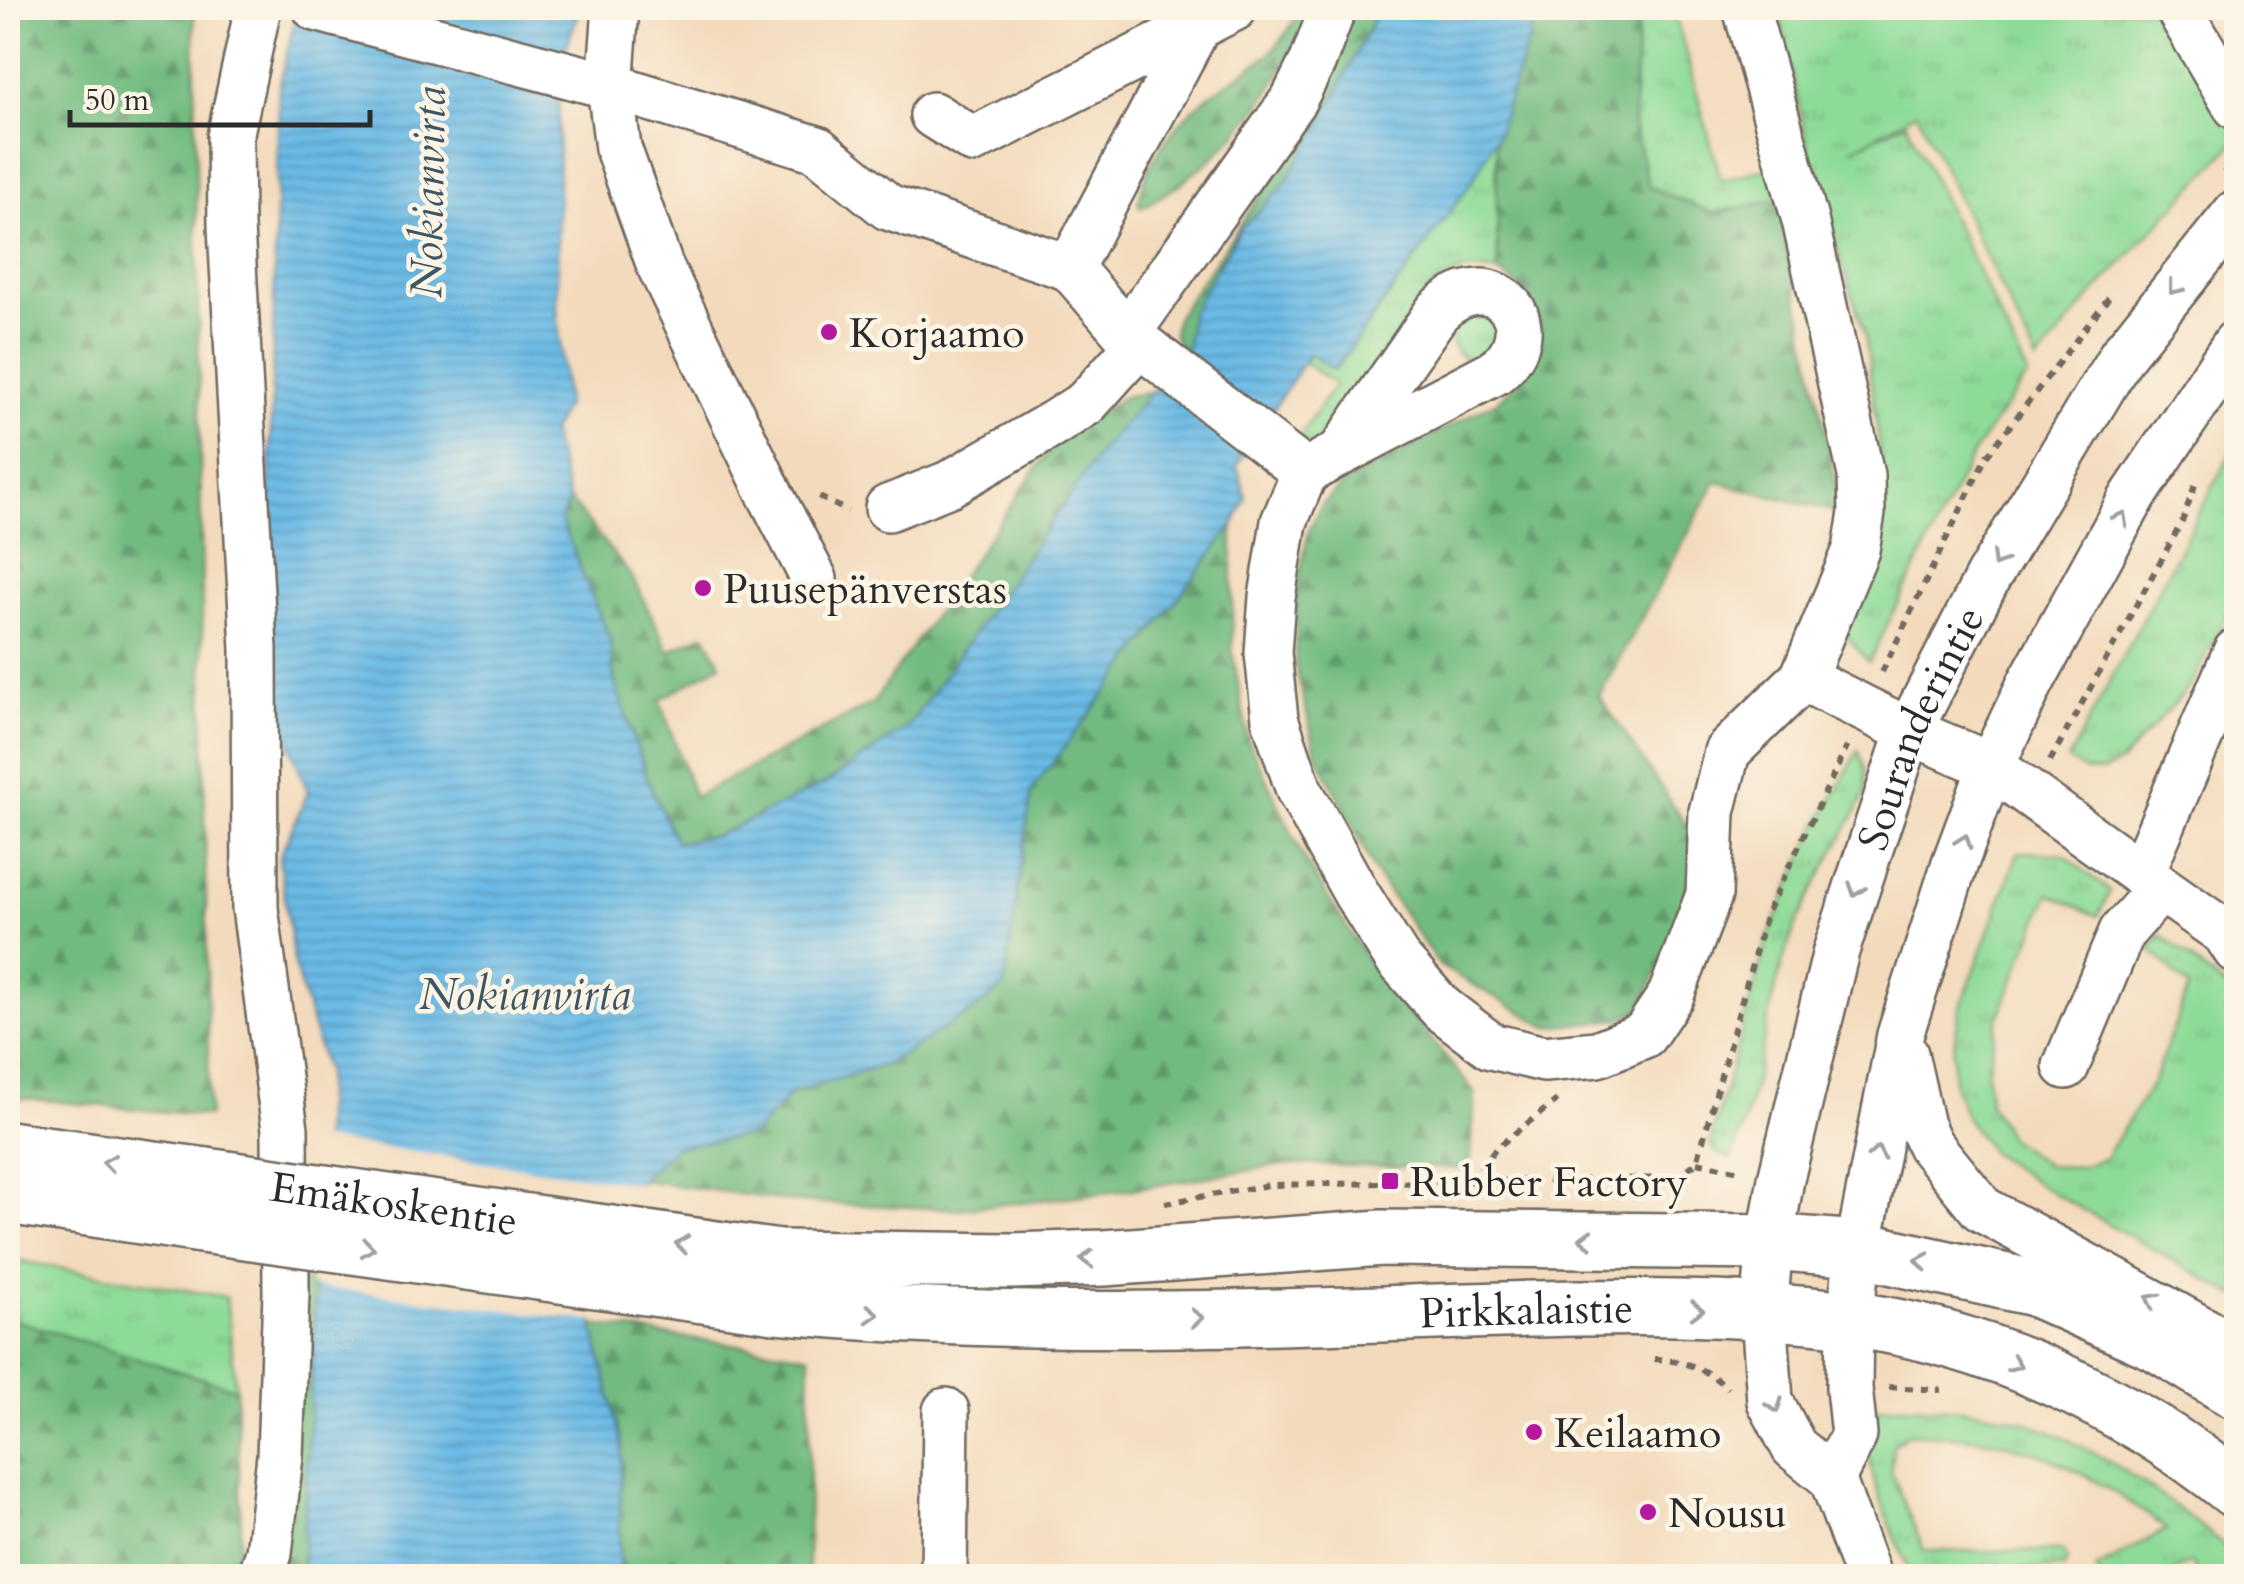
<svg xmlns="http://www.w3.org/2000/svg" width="2244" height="1584" font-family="Cardo,serif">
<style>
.grass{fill:url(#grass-tufts);stroke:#5c8362;stroke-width:2.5}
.forest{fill:url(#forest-firs);stroke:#4e7356;stroke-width:2.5}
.water{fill:url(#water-rules);stroke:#4b7388;stroke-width:2.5}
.pier{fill:#f3dabc}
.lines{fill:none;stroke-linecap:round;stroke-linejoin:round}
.minor-casing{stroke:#71685e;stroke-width:50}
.major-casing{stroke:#71685e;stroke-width:60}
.path{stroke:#71685e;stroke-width:6;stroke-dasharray:8 8;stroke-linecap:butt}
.minor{stroke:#fff;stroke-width:45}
.major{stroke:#fff;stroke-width:55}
.major-bridge-casing{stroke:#71685e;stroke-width:60;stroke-linecap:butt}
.major-bridge{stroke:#fff;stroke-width:55}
.oneway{stroke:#a0a0a0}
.poi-dot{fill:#b5179e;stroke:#fcf5e5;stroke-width:4}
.labels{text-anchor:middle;stroke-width:9;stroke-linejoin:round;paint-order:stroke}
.poi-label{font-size:42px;fill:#2b2b2b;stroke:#fcf5e5;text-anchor:start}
.street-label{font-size:42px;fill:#2b2b2b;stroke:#fcf5e5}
.water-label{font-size:45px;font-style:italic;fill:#3e5663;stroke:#fcf5e5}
</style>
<defs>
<pattern id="grass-tufts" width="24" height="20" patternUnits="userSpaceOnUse" patternTransform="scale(2.5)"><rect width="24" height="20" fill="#8edb98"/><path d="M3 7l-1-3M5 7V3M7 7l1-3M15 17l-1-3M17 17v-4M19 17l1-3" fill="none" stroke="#7bbc83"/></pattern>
<pattern id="forest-firs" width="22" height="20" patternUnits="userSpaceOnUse" patternTransform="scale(2.5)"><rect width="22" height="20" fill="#72bb80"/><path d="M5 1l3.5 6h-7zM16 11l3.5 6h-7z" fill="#5e9869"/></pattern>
<pattern id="water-rules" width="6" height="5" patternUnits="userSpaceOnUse" patternTransform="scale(2.5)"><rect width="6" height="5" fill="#6bbbe6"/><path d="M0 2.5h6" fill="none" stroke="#5898bb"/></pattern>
</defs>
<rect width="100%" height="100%" fill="#fcf5e5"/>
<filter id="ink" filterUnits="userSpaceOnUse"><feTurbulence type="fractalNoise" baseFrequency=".01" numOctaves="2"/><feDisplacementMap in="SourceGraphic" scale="20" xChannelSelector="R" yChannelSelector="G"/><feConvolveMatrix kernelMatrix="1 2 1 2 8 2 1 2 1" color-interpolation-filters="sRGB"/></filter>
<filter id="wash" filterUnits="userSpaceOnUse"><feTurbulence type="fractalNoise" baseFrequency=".0048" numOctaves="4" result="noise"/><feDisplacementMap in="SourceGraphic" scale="40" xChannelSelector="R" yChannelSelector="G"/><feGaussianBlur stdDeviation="2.25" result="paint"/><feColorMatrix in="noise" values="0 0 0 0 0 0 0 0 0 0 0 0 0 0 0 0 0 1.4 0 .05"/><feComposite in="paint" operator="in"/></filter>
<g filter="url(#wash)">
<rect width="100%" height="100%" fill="#f3dabc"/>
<!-- grass -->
<path class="grass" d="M1643,8H1680L1674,10L1721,180L1769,168L1778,200L1712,213L1649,187L1633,123L1638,20Z
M1778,8H2162L2236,133V141L2094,293L2037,362L1917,112L1851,150L1906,122L2028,375L1973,453L1869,662L1843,632L1882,474L1879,442L1865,335L1813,171Z
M1496,138L1498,272C1470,268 1454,270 1431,288L1330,432L1312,445L1299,438L1335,384L1304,363L1310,354L1335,370L1469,186Z
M1462,314L1491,315L1499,327L1494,352L1469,361C1447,349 1447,332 1462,314Z
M2236,443V598L2193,683L2121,762L2104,771H2085L2068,760Z
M1858,750L1865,769L1866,792C1842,843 1808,890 1789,943C1763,1014 1761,1091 1730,1159L1718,1154L1710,1143L1768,937L1810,841Z
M2034,852L2064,855L2110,891L2098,916L2049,894L1998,1018L1987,1074L1989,1103L2011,1140L2047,1166L2082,1167L2104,1159L2153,1082L2189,988L2150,949L2161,935L2236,996V1296L2041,1186L1991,1152L1966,1118L1954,1084L1953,1053L1960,1009L2018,853Z
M8,1259L226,1297L236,1389L13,1320L15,1297L8,1294Z
M1901,1406C1933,1408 1969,1407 2000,1415C2084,1435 2173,1500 2236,1556V1576H2199L2192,1562L2165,1576H2099L2096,1569L2167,1529C2115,1490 2060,1455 1995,1441C1968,1436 1938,1435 1910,1433L1893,1445L1891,1470L1924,1551H2064L2067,1560L2064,1568L1917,1574L1909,1571C1889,1519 1860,1466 1867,1409Z"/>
<!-- forest -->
<path class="forest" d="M8,8H194L209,1116L8,1097Z
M1300,8H1313C1273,99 1230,159 1141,208L1138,203C1142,191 1144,177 1150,166C1161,144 1181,119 1199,104C1243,66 1274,67 1300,8Z
M1350,8H1379L1319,128L1281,189L1240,229L1191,312L1186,352C1173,341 1171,334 1176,318L1310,123Z
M1539,8H1643L1638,20L1633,123L1649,187L1712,213L1778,200L1842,513L1716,482L1599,696L1693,835L1694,892L1640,1009L1621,1019L1548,1027L1440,966L1376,874L1316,752L1295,664L1297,589L1309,529L1322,505L1346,481L1497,401C1545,361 1560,308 1498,272L1496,138Z
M1150,393L1101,451L909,727L826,783L716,836L676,842L648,781L614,680L610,640L561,521L569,499L632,577L669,651L705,634L721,664L660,700L694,797L873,703L1053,445L1125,396Z
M1233,526L1232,649L1248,740L1305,861L1372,967L1475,1093L1470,1169L1287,1164L1120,1191L959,1209L794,1202L640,1180L675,1147L753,1135L791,1093L887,1064L973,1011L1004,987L1031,790Z
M294,1280H316L302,1576H271Z
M8,1318L236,1389L241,1526L236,1576H8Z
M593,1325L810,1355L808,1576H622Z"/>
<!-- water -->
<path class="water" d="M297,8H580L563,56L559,90L557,308L566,405L551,432L569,499L561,521L610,640L614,680L648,781L676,842L716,836L826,783L909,726L1101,450L1186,352L1191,312L1240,229L1281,189L1319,128L1379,8H1539L1496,138L1469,186L1334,370L1309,354L1237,465L1246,498L1233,526L1032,790L1004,987L973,1011L887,1064L791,1093L753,1135L675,1147L640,1180L593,1325L622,1445L619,1556L622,1576H302L326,1072L294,964L279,858L308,792L276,709L268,545L279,88Z"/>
<!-- pier -->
<path class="pier" d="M318,1139L644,1184L599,1322L311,1286Z"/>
</g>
<g filter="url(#ink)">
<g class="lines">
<!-- minor casing -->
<g class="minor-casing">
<g id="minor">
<path d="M258,8L230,137L231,227L254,649L255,908L285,1129L286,1293L280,1456L269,1553L261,1576"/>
<path d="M316,8L610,86L817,149L888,207L1070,268L1127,334L1305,472"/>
<path d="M616,8L610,86L618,148L660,266L771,496L814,579"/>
<path d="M2178,8L2236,106"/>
<path d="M933,115L973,140L1234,8"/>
<path d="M1070,268L1198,26"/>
<path d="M1127,334L1294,99L1313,61L1333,8"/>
<path d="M1340,453L1495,372C1550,329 1497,258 1438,311L1340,453L1305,472L1284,522L1272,597L1268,653L1275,719L1299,790L1356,893L1397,958L1441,1008L1491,1046L1544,1059L1597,1054L1644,1035L1671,995L1709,895L1712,812L1727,752L1803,678L1856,550L1862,513L1861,475L1805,220L1746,8"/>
<path d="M888,508L949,484L1053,424L1086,403L1139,344"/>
<path d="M1803,678L1909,731L1991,766L2141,874L2236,652"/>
<path d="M2141,874L2225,933L2236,950"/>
<path d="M1905,1054L1921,1126L1930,1145L1982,1209L2236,1348"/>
<path d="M2066,1066L2122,932L2161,888"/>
<path d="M1832,1478L1854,1435L1849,1388L1850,1319L1858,1249L1900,1035L1955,863L1991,766L2031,682L2132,498L2236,343"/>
<path d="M944,1576L946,1411"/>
<path id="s1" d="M1868,1576L1832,1478L1794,1447L1770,1401L1764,1312L1770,1242L1781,1179L1836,951L1909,731L1988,577L2122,355L2236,213"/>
</g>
</g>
<!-- major casing -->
<g class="major-casing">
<g id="major">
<path d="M8,1149L206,1176"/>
<path d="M8,1196L202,1225"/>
<path d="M779,1258L1012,1261L1104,1258L1382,1238L1770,1242L1858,1249L2034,1288L2157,1343L2236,1391"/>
<path id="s2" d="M775,1305C966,1324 1157,1321 1349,1315C1514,1310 1682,1299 1847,1319C1987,1336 2127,1402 2236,1490"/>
</g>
</g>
<!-- path -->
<path class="path" d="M2224,173L2236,159
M819,497L848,511
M1882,672L1986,457L2110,296
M2050,761L2182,522L2195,485
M1697,1162L1740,1171
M1471,1181L1495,1149L1557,1100
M1165,1203L1269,1185L1676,1178L1697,1162L1766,914L1847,747
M1654,1359C1681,1360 1708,1368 1727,1389
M1889,1387L1941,1390"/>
<!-- minor -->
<use href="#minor" class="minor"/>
<!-- major -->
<use href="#major" class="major"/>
<!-- major-bridge casing -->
<g class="major-bridge-casing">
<g id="major-bridge">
<path id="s3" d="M206,1176L779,1258"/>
<path d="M202,1225L775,1305"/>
</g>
</g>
<!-- major-bridge -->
<use href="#major-bridge" class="major-bridge"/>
</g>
<!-- one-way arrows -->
<defs><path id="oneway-chevron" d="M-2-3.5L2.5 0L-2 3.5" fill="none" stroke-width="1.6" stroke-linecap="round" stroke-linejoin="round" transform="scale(2.5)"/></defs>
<g class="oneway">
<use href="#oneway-chevron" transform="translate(2175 288) rotate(128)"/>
<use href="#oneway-chevron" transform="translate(2121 518) rotate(-61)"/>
<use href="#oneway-chevron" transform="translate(1998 560) rotate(121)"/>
<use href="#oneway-chevron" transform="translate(1964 841) rotate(-70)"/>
<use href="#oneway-chevron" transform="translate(1856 890) rotate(109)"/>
<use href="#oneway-chevron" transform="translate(1877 1153) rotate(-79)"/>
<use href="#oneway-chevron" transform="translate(109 1163) rotate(-172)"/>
<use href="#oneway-chevron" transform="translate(1586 1239) rotate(-179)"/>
<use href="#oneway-chevron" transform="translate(682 1244) rotate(-172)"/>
<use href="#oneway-chevron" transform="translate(368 1248) rotate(8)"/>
<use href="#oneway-chevron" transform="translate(1087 1259) rotate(178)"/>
<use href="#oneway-chevron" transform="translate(1922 1261) rotate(-170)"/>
<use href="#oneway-chevron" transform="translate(2152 1300) rotate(-152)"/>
<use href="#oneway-chevron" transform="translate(1697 1310) rotate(2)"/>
<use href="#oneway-chevron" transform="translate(872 1314) rotate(3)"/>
<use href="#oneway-chevron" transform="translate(1197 1318) rotate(-1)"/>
<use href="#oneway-chevron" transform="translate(2015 1364) rotate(22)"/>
<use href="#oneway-chevron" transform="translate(1775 1406) rotate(70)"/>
</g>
</g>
<!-- markers -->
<g class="poi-dot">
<circle cx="829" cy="332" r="10"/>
<circle cx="703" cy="588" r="10"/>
<rect x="1380" y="1171" width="20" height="20" rx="5"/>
<circle cx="1534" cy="1432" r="10"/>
<circle cx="1648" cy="1512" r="10"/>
</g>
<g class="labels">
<!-- poi labels -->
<g class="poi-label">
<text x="849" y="347">Korjaamo</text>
<text x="723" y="603">Puusepänverstas</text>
<text x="1410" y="1196">Rubber Factory</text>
<text x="1554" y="1447">Keilaamo</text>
<text x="1668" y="1527">Nousu</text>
</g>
<!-- street labels -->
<g class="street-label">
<text dy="15" stroke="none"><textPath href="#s1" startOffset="902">Souranderintie</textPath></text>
<text dy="15" stroke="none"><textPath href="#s3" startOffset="190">Emäkoskentie</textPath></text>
<text dy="15" stroke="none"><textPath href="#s2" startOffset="752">Pirkkalaistie</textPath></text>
</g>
<!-- water labels -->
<g class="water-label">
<text transform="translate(427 192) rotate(-89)" y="16">Nokianvirta</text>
<text x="525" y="1009">Nokianvirta</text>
</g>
</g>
<!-- margin -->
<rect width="2244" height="1584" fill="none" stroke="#fcf5e5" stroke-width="40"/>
<!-- scale -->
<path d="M70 110v15h300v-15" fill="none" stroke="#2b2b2b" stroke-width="5"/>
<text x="85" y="110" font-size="30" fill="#2b2b2b" stroke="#fcf5e5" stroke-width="8" paint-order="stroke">50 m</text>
</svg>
